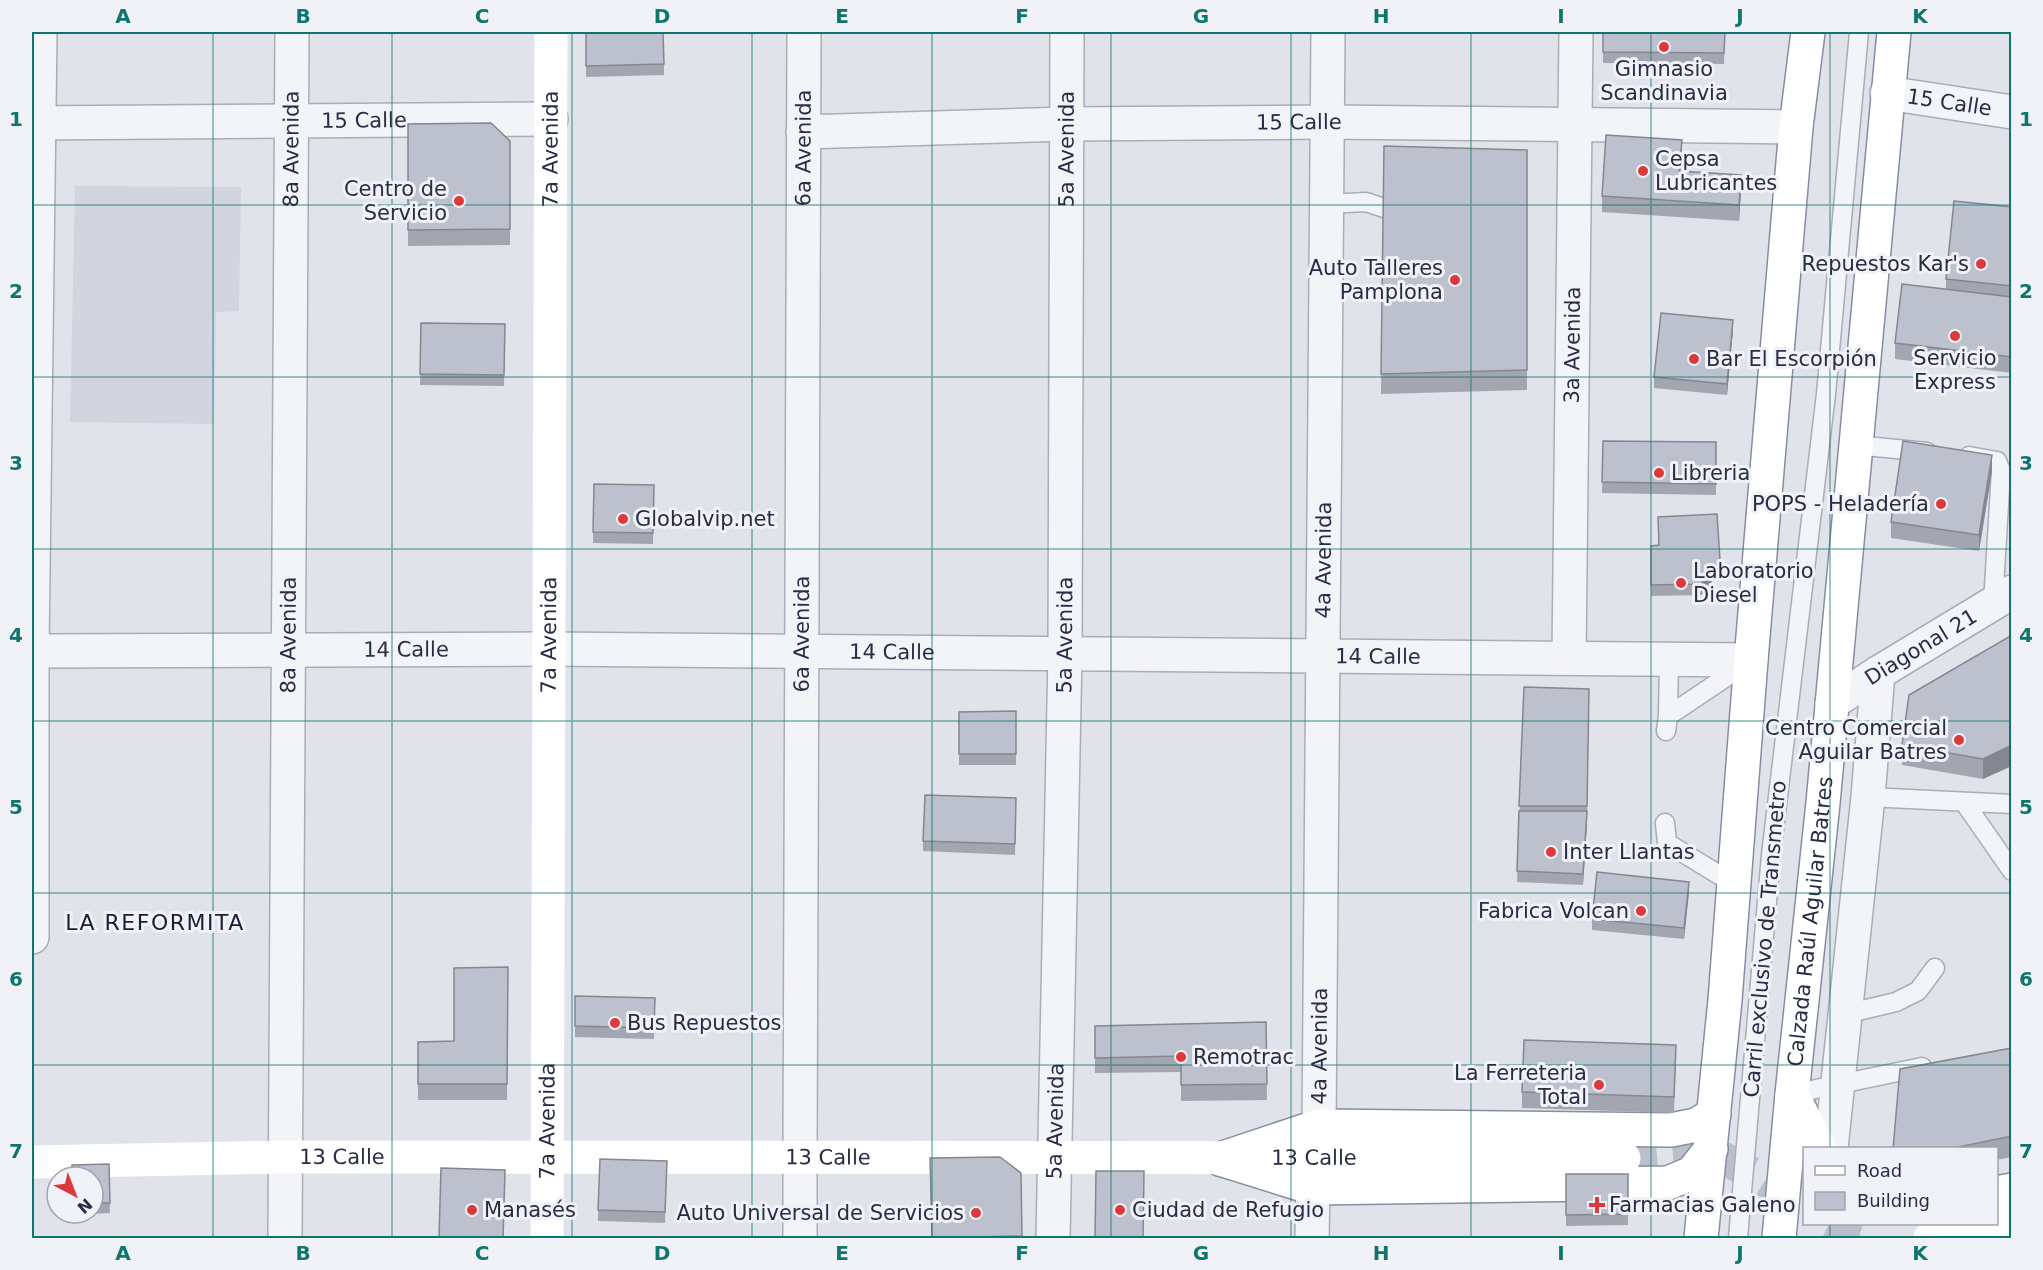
<svg xmlns="http://www.w3.org/2000/svg" width="2043" height="1270" font-family="'DejaVu Sans',sans-serif">
<style>
.built{fill:#d2d5e0}
.lines{fill:none;stroke-linecap:round;stroke-linejoin:round}
.secondary-tunnel{stroke:#bbbfc9;stroke-width:33;stroke-dasharray:33 16;stroke-linecap:butt}
.service-casing{stroke:#a8adb8;stroke-width:21}
.minor-casing{stroke:#a8adb8;stroke-width:36}
.tertiary-casing{stroke:#a8adb8;stroke-width:36}
.trunk-casing{stroke:#868ea3;stroke-width:36}
.service{stroke:#f3f4f8;stroke-width:18}
.minor{stroke:#f3f4f8;stroke-width:33}
.tertiary{stroke:#f3f4f8;stroke-width:33}
.secondary{stroke:#fff;stroke-width:33}
.trunk{stroke:#fff;stroke-width:33}
.wall{fill:#a3a6b1}
.shaded-wall{fill:#848790}
.building{fill:#bdc1ce;stroke:#848790;stroke-width:1.5}
.grid{fill:none;stroke:#0f766e;stroke-width:1.5;stroke-opacity:0.55}
.poi-dot{fill:#dc393d;stroke:#f0f2f8;stroke-width:2}
.labels{text-anchor:middle;stroke-width:6;stroke-linejoin:round;paint-order:stroke}
.poi-label{font-size:21px;fill:#272e44;stroke:#f0f2f8;text-anchor:start}
.street-label{font-size:21px;fill:#272e44;stroke:#f0f2f8}
.neighbourhood-label{font-size:22px;letter-spacing:1.5px;fill:#191f34;stroke:#f0f2f8}
.neatline{fill:none;stroke:#0f766e;stroke-width:2}
.grid-label{font-size:20px;text-anchor:middle;font-weight:bold;fill:#0f766e}
</style>
<rect width="100%" height="100%" fill="#e0e3ea"/>
<!-- built -->
<path class="built" d="M75,186L241,187L239,311L216,312L214,424L70,422Z"/>
<g class="lines">
<!-- secondary-tunnel -->
<path class="secondary-tunnel" d="M1624,1158L1681,1154L1723,1158L1757,1176L1804,1205
M1829,1224L1847,1233L1865,1238"/>
<!-- service casing -->
<g class="service-casing">
<path id="service" d="M1327,204L1366,202L1402,214L1406,218
M1855,445L1927,452
M1969,456L1997,461L2001,471L1993,604
M1668,716L1669,659
M1666,731L1668,716L1747,663
M1868,797L2012,804
M1964,802L2012,871
M1665,823L1667,843L1734,884
M1845,1014L1896,1002L1918,991L1935,968
M1792,1094L1922,1067
M1738,1238L1771,855L1826,394L1859,32"/>
</g>
<!-- minor casing -->
<g class="minor-casing">
<g id="minor">
<path id="s1" d="M1887,93L2012,112"/>
<path id="s2" d="M32,123L551,119"/>
<path id="s3" d="M803,132L1067,124L1328,122L1796,127"/>
<path d="M32,649L40,32"/>
<path id="s4" d="M32,651L550,649L1751,660"/>
<path d="M32,657V937"/>
<path id="s5" d="M1569,657L1576,32"/>
<path id="s6" d="M1319,1126L1328,32"/>
<path d="M1831,1148L1868,797L1878,673"/>
<path id="s7" d="M800,1158L804,32"/>
<path id="s8" d="M285,1238L292,32"/>
<path id="s9" d="M1053,1238L1065,654L1067,32"/>
<path d="M1312,1238L1313,1188"/>
</g>
</g>
<!-- tertiary casing -->
<g class="tertiary-casing">
<g id="tertiary">
<path id="s10" d="M1832,703L1878,673L2012,592"/>
<path d="M800,1238V1158"/>
</g>
</g>
<!-- trunk casing -->
<g class="trunk-casing">
<g id="trunk">
<path d="M1792,1094L1819,1148"/>
<path d="M1220,1159L1313,1188L1668,1183L1692,1173L1711,1149"/>
<path d="M1220,1159L1319,1126L1671,1130L1696,1125L1714,1114"/>
<path d="M1996,1193L2012,1190"/>
<path d="M1701,1238L1725,1000L1751,660L1796,127L1808,32"/>
<path id="s13" d="M1779,1238L1792,1094L1823,803L1894,32"/>
</g>
</g>
<!-- service -->
<use href="#service" class="service"/>
<!-- minor -->
<use href="#minor" class="minor"/>
<!-- tertiary -->
<use href="#tertiary" class="tertiary"/>
<!-- secondary -->
<g class="secondary">
<path id="s11" d="M32,1162L286,1157L1624,1158"/>
<path id="s12" d="M547,1238L551,32"/>
<path d="M1930,1238L2012,1223"/>
</g>
<!-- trunk -->
<use href="#trunk" class="trunk"/>
</g>
<!-- wall -->
<path class="wall" d="M586,32L664,64V75L586,77Z
M1603,32H1725L1724,64L1603,63Z
M408,124L510,141V245L408,246Z
M1384,146L1527,150V390L1381,394Z
M1682,156L1680,171L1741,191L1739,221L1602,212V196Z
M2012,207V373L1895,359V343L1946,289V279Z
M421,323L505,324L504,386L420,385Z
M1733,330L1727,395L1654,388V377Z
M1603,441L1716,442V495L1602,493Z
M1992,471L1979,551L1891,538V522Z
M654,485L653,544L593,543V532Z
M1658,517L1720,571L1701,595L1651,596V546L1658,545Z
M2012,635L1983,779L1902,765V745Z
M1524,687L1589,689L1587,822L1583,885L1517,882Z
M1016,711V765H959V712Z
M1016,798L1015,855L923,851V841Z
M1689,892L1684,939L1592,930V919Z
M508,967L507,1100H418V1042L454,1041Z
M575,996L655,998L654,1039L575,1037Z
M1266,1022L1267,1100L1181,1101V1072L1095,1073V1026Z
M2012,1048V1157L1996,1160V1149H1893Z
M1676,1061L1674,1113L1522,1108V1092Z
M667,1161L665,1223L598,1221V1210Z
M109,1164L110,1213L72,1215V1213H93V1177Z
M1021,1173L1022,1239H931Z
M1566,1174H1628V1225L1566,1226Z"/>
<!-- shaded-wall -->
<path class="shaded-wall" d="M1682,140V156L1679,186V171Z
M1741,175V191L1739,221V205Z
M1733,320V330L1727,395V384Z
M1992,455V471L1979,551V535Z
M1720,560V571L1701,595V584Z
M2012,745V766L1983,779V759Z
M1587,811V822L1583,885V874Z
M1689,882V892L1684,939V928Z"/>
<!-- building -->
<path class="building" d="M586,32H663L664,64L586,66Z
M1603,32H1725L1724,53L1603,52Z
M491,123L510,141V229L408,230V124Z
M1606,135L1682,140L1679,171L1741,175L1739,205L1602,196Z
M1384,146L1527,150V370L1381,374Z
M1954,201L2012,207V286L1946,279Z
M1902,284L2012,297V357L1895,343Z
M1661,313L1733,320L1727,384L1654,377Z
M421,323L505,324L504,375L420,374Z
M1603,441L1716,442V484L1602,482Z
M1903,441L1992,455L1979,535L1891,522Z
M594,484L654,485L653,533L593,532Z
M1717,514L1720,560L1701,584L1651,585V546L1659,545L1658,517Z
M2012,635V745L1983,759L1902,745L1909,695Z
M1524,687L1589,689L1587,806H1519Z
M1016,711V754H959V712Z
M925,795L1016,798L1015,844L923,841Z
M1519,811H1587L1583,874L1517,871Z
M1597,872L1689,882L1684,928L1592,919Z
M508,967L507,1084H418V1042L454,1041V968Z
M575,996L655,998L654,1028L575,1026Z
M1266,1022L1267,1084L1181,1085V1056L1095,1058V1026Z
M1524,1040L1676,1045L1674,1097L1522,1092Z
M2012,1048V1136L1949,1149H1893L1900,1069Z
M1000,1157L1021,1173L1022,1236L932,1238L930,1158Z
M600,1159L667,1161L665,1212L598,1210Z
M109,1164L110,1203H93V1177H72V1165Z
M441,1168L505,1170L503,1239H439Z
M1096,1171H1144L1143,1239H1095Z
M1566,1174H1628V1214L1566,1215Z"/>
<!-- grid -->
<path class="grid" d="M213,32V1238M392,32V1238M572,32V1238M752,32V1238M932,32V1238M1111,32V1238M1291,32V1238M1471,32V1238M1651,32V1238M1830,32V1148M32,205H2012M32,377H2012M32,549H2012M32,721H2012M32,893H2012M32,1065H2012M1830,1224V1238"/>
<!-- markers -->
<g class="poi-dot">
<circle cx="1664" cy="47" r="6"/>
<circle cx="1643" cy="171" r="6"/>
<circle cx="459" cy="201" r="6"/>
<circle cx="1981" cy="264" r="6"/>
<circle cx="1455" cy="280" r="6"/>
<circle cx="1955" cy="336" r="6"/>
<circle cx="1694" cy="359" r="6"/>
<circle cx="1659" cy="473" r="6"/>
<circle cx="1941" cy="504" r="6"/>
<circle cx="623" cy="519" r="6"/>
<circle cx="1681" cy="583" r="6"/>
<circle cx="1959" cy="740" r="6"/>
<circle cx="1551" cy="852" r="6"/>
<circle cx="1641" cy="911" r="6"/>
<circle cx="615" cy="1023" r="6"/>
<circle cx="1181" cy="1057" r="6"/>
<circle cx="1599" cy="1085" r="6"/>
<path d="M1594 1196h6v6h6v6h-6v6h-6v-6h-6v-6h6z"/>
<circle cx="472" cy="1210" r="6"/>
<circle cx="1120" cy="1210" r="6"/>
<circle cx="976" cy="1213" r="6"/>
</g>
<g class="labels">
<!-- poi labels -->
<g class="poi-label">
<text x="1664" y="76" text-anchor="middle">Gimnasio<tspan x="1664" dy="24">Scandinavia</tspan></text>
<text x="1655" y="166">Cepsa<tspan x="1655" dy="24">Lubricantes</tspan></text>
<text x="447" y="196" text-anchor="end">Centro de<tspan x="447" dy="24">Servicio</tspan></text>
<text x="1969" y="271" text-anchor="end">Repuestos Kar's</text>
<text x="1443" y="275" text-anchor="end">Auto Talleres<tspan x="1443" dy="24">Pamplona</tspan></text>
<text x="1955" y="365" text-anchor="middle">Servicio<tspan x="1955" dy="24">Express</tspan></text>
<text x="1706" y="366">Bar El Escorpión</text>
<text x="1671" y="480">Libreria</text>
<text x="1929" y="511" text-anchor="end">POPS - Heladería</text>
<text x="635" y="526">Globalvip.net</text>
<text x="1693" y="578">Laboratorio<tspan x="1693" dy="24">Diesel</tspan></text>
<text x="1947" y="735" text-anchor="end">Centro Comercial<tspan x="1947" dy="24">Aguilar Batres</tspan></text>
<text x="1563" y="859">Inter Llantas</text>
<text x="1629" y="918" text-anchor="end">Fabrica Volcan</text>
<text x="627" y="1030">Bus Repuestos</text>
<text x="1193" y="1064">Remotrac</text>
<text x="1587" y="1080" text-anchor="end">La Ferreteria<tspan x="1587" dy="24">Total</tspan></text>
<text x="1609" y="1212">Farmacias Galeno</text>
<text x="484" y="1217">Manasés</text>
<text x="1132" y="1217">Ciudad de Refugio</text>
<text x="964" y="1220" text-anchor="end">Auto Universal de Servicios</text>
</g>
<!-- street labels -->
<g class="street-label">
<text dy="7" stroke="none"><textPath href="#s1" startOffset="63">15 Calle</textPath></text>
<text dy="7" stroke="none"><textPath href="#s2" startOffset="332">15 Calle</textPath></text>
<text dy="7" stroke="none"><textPath href="#s3" startOffset="496">15 Calle</textPath></text>
<text dy="7" stroke="none"><textPath href="#s8" startOffset="1089">8a Avenida</textPath></text>
<text dy="7" stroke="none"><textPath href="#s12" startOffset="1089">7a Avenida</textPath></text>
<text dy="7" stroke="none"><textPath href="#s7" startOffset="1010">6a Avenida</textPath></text>
<text dy="7" stroke="none"><textPath href="#s9" startOffset="1089">5a Avenida</textPath></text>
<text dy="7" stroke="none"><textPath href="#s5" startOffset="312">3a Avenida</textPath></text>
<text dy="7" stroke="none"><textPath href="#s6" startOffset="566">4a Avenida</textPath></text>
<text dy="7" stroke="none"><textPath href="#s8" startOffset="603">8a Avenida</textPath></text>
<text dy="7" stroke="none"><textPath href="#s12" startOffset="603">7a Avenida</textPath></text>
<text dy="7" stroke="none"><textPath href="#s7" startOffset="524">6a Avenida</textPath></text>
<text dy="7" stroke="none"><textPath href="#s9" startOffset="603">5a Avenida</textPath></text>
<text dy="7" stroke="none"><textPath href="#s10" startOffset="105">Diagonal 21</textPath></text>
<text dy="7" stroke="none"><textPath href="#s4" startOffset="374">14 Calle</textPath></text>
<text dy="7" stroke="none"><textPath href="#s4" startOffset="860">14 Calle</textPath></text>
<text dy="7" stroke="none"><textPath href="#s4" startOffset="1346">14 Calle</textPath></text>
<text dy="7" stroke="none"><textPath href="#s13" startOffset="318">Calzada Raúl Aguilar Batres</textPath></text>
<text transform="translate(1765 939) rotate(-85)" y="7">Carril exclusivo de Transmetro</text>
<text dy="7" stroke="none"><textPath href="#s6" startOffset="80">4a Avenida</textPath></text>
<text dy="7" stroke="none"><textPath href="#s12" startOffset="117">7a Avenida</textPath></text>
<text dy="7" stroke="none"><textPath href="#s9" startOffset="117">5a Avenida</textPath></text>
<text dy="7" stroke="none"><textPath href="#s11" startOffset="310">13 Calle</textPath></text>
<text dy="7" stroke="none"><textPath href="#s11" startOffset="796">13 Calle</textPath></text>
<text dy="7" stroke="none"><textPath href="#s11" startOffset="1282">13 Calle</textPath></text>
</g>
<!-- neighbourhood labels -->
<g class="neighbourhood-label">
<text x="155" y="930">LA REFORMITA</text>
</g>
</g>
<!-- border -->
<rect width="2043" height="1270" fill="none" stroke="#f0f2f8" stroke-width="66"/>
<!-- legend -->
<rect x="1803" y="1147" width="195" height="78" fill="#f0f2f8" stroke="#a0a4b0" stroke-width="1.5"/>
<rect x="1815" y="1166" width="30" height="9" fill="#ffffff" stroke="#a0a4b0" stroke-width="1.5"/>
<text x="1857" y="1177" font-size="18" fill="#272e44">Road</text>
<rect x="1815" y="1192" width="30" height="18" fill="#bdc1ce" stroke="#a0a4b0" stroke-width="1.5"/>
<text x="1857" y="1207" font-size="18" fill="#272e44">Building</text>
<!-- north arrow -->
<g transform="translate(75 1195) rotate(138)"><circle r="28" fill="#f0f2f8" stroke="#a0a4b0" stroke-width="1.5"/>
<path d="M0-4.5L10 22L0 15L-10 22Z" fill="#dc393d"/>
<text y="-9" font-size="16" font-weight="bold" text-anchor="middle" fill="#272e44">N</text>
</g>
<rect x="33" y="33" width="1977" height="1204" class="neatline"/>
<g class="grid-label">
<text x="123" y="23">A</text>
<text x="303" y="23">B</text>
<text x="482" y="23">C</text>
<text x="662" y="23">D</text>
<text x="842" y="23">E</text>
<text x="1022" y="23">F</text>
<text x="1201" y="23">G</text>
<text x="1381" y="23">H</text>
<text x="1561" y="23">I</text>
<text x="1740" y="23">J</text>
<text x="1920" y="23">K</text>
<text x="16" y="126">1</text>
<text x="2026" y="126">1</text>
<text x="16" y="298">2</text>
<text x="2026" y="298">2</text>
<text x="16" y="470">3</text>
<text x="2026" y="470">3</text>
<text x="16" y="642">4</text>
<text x="2026" y="642">4</text>
<text x="16" y="814">5</text>
<text x="2026" y="814">5</text>
<text x="16" y="986">6</text>
<text x="2026" y="986">6</text>
<text x="16" y="1158">7</text>
<text x="2026" y="1158">7</text>
<text x="123" y="1260">A</text>
<text x="303" y="1260">B</text>
<text x="482" y="1260">C</text>
<text x="662" y="1260">D</text>
<text x="842" y="1260">E</text>
<text x="1022" y="1260">F</text>
<text x="1201" y="1260">G</text>
<text x="1381" y="1260">H</text>
<text x="1561" y="1260">I</text>
<text x="1740" y="1260">J</text>
<text x="1920" y="1260">K</text>
</g>
</svg>
